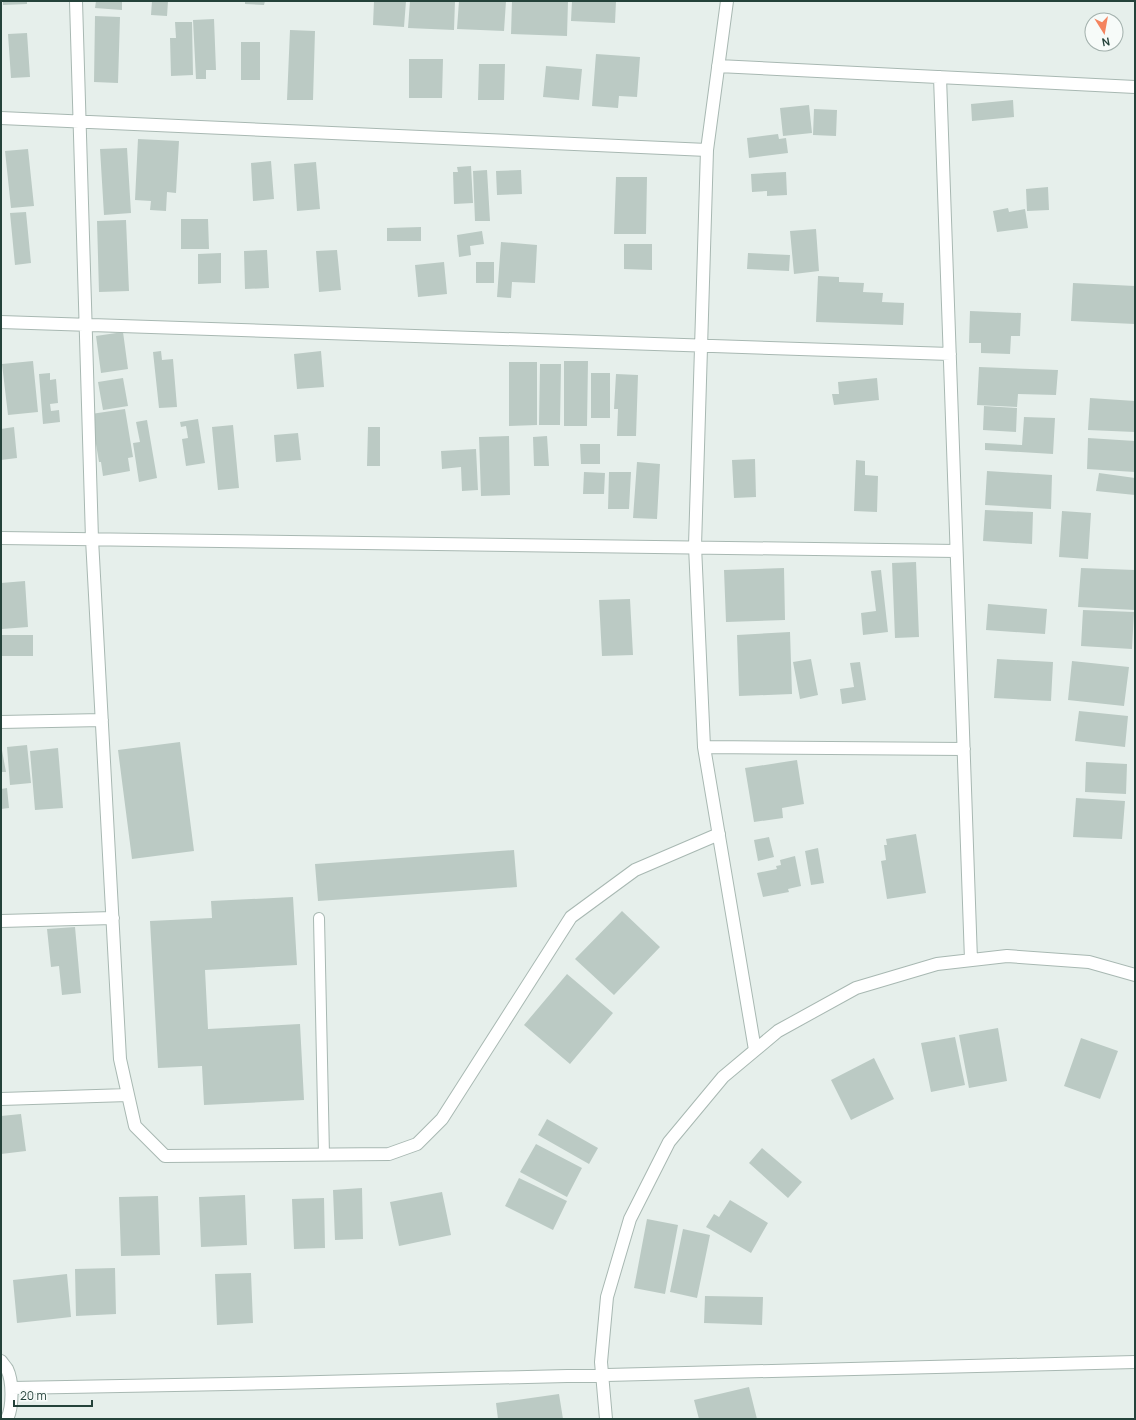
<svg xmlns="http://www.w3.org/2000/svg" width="1136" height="1420" font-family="Manrope,sans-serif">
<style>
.building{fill:#bbcac4}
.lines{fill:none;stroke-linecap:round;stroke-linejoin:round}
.service-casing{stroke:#a8b8b2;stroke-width:12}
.minor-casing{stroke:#a8b8b2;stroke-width:14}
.service{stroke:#fff;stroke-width:10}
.minor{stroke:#fff;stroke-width:12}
</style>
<rect width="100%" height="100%" fill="#e6efeb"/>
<!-- building -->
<path class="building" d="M3,1H27V4L3,5Z
M96,1H122V10L95,8Z
M152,1H168L167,16L151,15Z
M245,1H265L264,5L245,4Z
M374,1H406L404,27L373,25Z
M410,1H455L454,30L408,28Z
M459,1H506L504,31L457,29Z
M512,1H568L567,36L511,34Z
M572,1H616L615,23L571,21Z
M95,16L120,17L118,83L94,82Z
M214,19L216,70H206V79H196L193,20Z
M175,22H192L193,75L171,76L170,38H176Z
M290,30L315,31L313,100H287Z
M27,33L30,77L11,78L8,34Z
M241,42H260V80H241Z
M596,54L640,57L637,97L619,96L618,108L592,106Z
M409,59H443L442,98H409Z
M479,64H505L504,100H478Z
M546,66L582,69L579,100L543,97Z
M1013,100L1014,117L972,121L971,104Z
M809,105L812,133L783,136L780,108Z
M814,109L837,110L836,136L813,135Z
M778,134L779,139L786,138L788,153L749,158L747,138Z
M138,139L179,141L176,193L167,192L166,211L150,210L151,201L135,200Z
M127,148L131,213L104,215L100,149Z
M28,149L34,206L11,208L5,151Z
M271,161L274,199L253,201L251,163Z
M316,162L320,209L297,211L294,164Z
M471,166L473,203L454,204L453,172H458L457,167Z
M487,170L490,221H475L473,171Z
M521,170L522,194L497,195L496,171Z
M786,172L787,195L767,196V191L752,192L751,174Z
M616,177H647L646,234H614Z
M1048,187L1049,210L1027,211L1026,189Z
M1008,208L1009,212L1025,209L1028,228L997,232L993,211Z
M26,212L31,263L15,265L10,213Z
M181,219H208L209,249H181Z
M126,220L129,291L99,292L97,221Z
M421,227V241H387V228Z
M816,229L819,271L794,274L790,231Z
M482,231L484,244L470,246L471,255L459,257L457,235Z
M501,242L537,245L535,283L512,282L511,298L497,297Z
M624,244H652V270L624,269Z
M267,250L269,288L245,289L244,251Z
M337,250L341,290L319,292L316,251Z
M221,253V283L198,284V254Z
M748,253L790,255L789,271L747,269Z
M444,262L447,294L418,297L415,265Z
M476,262H494V283H476Z
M818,276L839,277V282L864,283L863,292L883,293L882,302L904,303L903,325L816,322Z
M1073,283L1135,286V324L1071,321Z
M970,311L1021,313L1020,336H1011L1010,354L981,353V343H969Z
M123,332L128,369L101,373L96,336Z
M161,351L162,360L173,359L177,407L159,408L153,352Z
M321,351L324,387L297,389L294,354Z
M33,361L38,412L8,415L2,364Z
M564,361H588L587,426H564Z
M509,362H537V425L509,426Z
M540,364H561L560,425H539Z
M979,367L1058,370L1056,395L1018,394L1017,407L977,405Z
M50,373V380L56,379L58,403L50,404L51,411L59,410L60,422L43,424L39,374Z
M591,373H610V418H591Z
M616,374L638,375L636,436H617L618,409H614Z
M123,378L128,406L103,410L98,382Z
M877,378L879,400L834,405L832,394H839L838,382Z
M1090,398L1135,401V432L1088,430Z
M984,406L1017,408L1016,432L983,430Z
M125,409L133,457L128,458L130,471L103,476L101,462H99L91,414Z
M1024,417L1055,418L1053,454L985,450V443L1022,445Z
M198,419L205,463L186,466L182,439L188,438L186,426L181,427L180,422Z
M147,420L157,478L139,482L133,443L140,442L136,422Z
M233,425L239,488L218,490L212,427Z
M14,427L17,458L1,460V429Z
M368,427H380V466H367Z
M298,433L301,460L276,462L274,435Z
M509,436L510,495L481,496L479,437Z
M547,436L549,466H534L533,437Z
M1088,438L1135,441V472L1087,469Z
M580,444H600V464H581Z
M476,449L478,490L462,491L461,467L442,469L441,451Z
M755,459L756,497L734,498L732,460Z
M856,460L865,461V475L878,476L877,512L854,511Z
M637,462L660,464L657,519L633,518Z
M987,471L1052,475L1051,509L985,505Z
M584,472L605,473L604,494H583Z
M609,472H631L629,509H608Z
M1099,473L1135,478V495L1096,491Z
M985,510L1033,512L1032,544L983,541Z
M1062,511L1091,513L1088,559L1059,557Z
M916,562L919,637L895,638L892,563Z
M784,568L785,620L726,622L724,570Z
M1081,568L1135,570V610L1078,607Z
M881,570L888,632L863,635L861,613L876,611L871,571Z
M25,581L28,627L2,629L1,583Z
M630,599L633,655L602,656L599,600Z
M988,604L1047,609L1045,634L986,630Z
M1083,610L1134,612L1132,649L1081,646Z
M790,632L792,694L739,696L737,635Z
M2,635H33V656H2Z
M811,659L818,695L800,699L793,662Z
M997,659L1053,662L1051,701L994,698Z
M1072,661L1129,667L1124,706L1068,700Z
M860,662L866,700L842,704L840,689L854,687L850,663Z
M1079,711L1128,716L1125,747L1075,741Z
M180,742L194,851L132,859L118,750Z
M1,745L6,772H1Z
M27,745L31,783L10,785L7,747Z
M58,748L63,808L35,810L30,751Z
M797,760L804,804L782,808L783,818L754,822L745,768Z
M1086,762L1127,764L1126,794L1085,792Z
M7,788L9,808L1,809V789Z
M1076,798L1125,801L1122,839L1073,837Z
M916,834L926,893L887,899L881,861L886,860L884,845H887L886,839Z
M769,837L774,857L758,861L754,840Z
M818,848L824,883L811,885L805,851Z
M514,850L517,887L318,901L315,864Z
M795,856L801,886L788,889L789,892L763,897L757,873L777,869L776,866L781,865L780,860Z
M293,897L297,965L205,970L208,1029L300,1024L304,1100L204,1105L202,1066L158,1068L150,921L212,918L211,901Z
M622,911L660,947L614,995L575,959Z
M75,927L81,993L62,995L59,966L51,967L47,929Z
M567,974L613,1013L570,1064L524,1025Z
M998,1028L1007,1081L969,1088L959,1035Z
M955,1037L965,1085L931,1092L921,1043Z
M1081,1038L1118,1051L1100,1099L1064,1086Z
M874,1058L894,1099L851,1120L831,1080Z
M21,1114L26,1151L1,1154V1116Z
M547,1119L598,1148L589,1164L538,1135Z
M536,1144L582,1168L567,1197L520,1172Z
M762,1148L802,1182L788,1198L749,1163Z
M519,1178L567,1201L553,1230L505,1206Z
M362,1188L363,1239L335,1240L333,1190Z
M442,1192L451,1235L399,1246L390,1202Z
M245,1195L247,1245L201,1247L199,1197Z
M158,1196L160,1255L121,1256L119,1197Z
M324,1198L325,1248L294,1249L292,1199Z
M730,1200L768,1223L751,1253L706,1227L714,1214L719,1217Z
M647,1219L678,1225L665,1294L634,1288Z
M683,1229L710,1235L697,1298L670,1292Z
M115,1268L116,1314L76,1316L75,1269Z
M251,1273L253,1323L217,1325L215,1274Z
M67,1274L71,1317L17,1323L13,1280Z
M705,1296L763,1297L762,1325L704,1323Z
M749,1387L757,1419H699L694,1400Z
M559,1394L563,1419H498L496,1403Z"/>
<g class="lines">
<!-- service casing -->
<g class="service-casing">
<path id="service" d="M319,918L324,1155"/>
</g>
<!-- minor casing -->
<g class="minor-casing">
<path id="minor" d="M76,1L92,539L120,1059L135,1126L165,1156L389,1154L417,1144L442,1119L571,917L635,870L719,834
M727,1L707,150L695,546L704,747L755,1050
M718,66L1135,87
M940,77L971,960
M1,118L707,150
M1,322L950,354
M1,538L956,551
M1,722L102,720
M704,747L964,749
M1,921L113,918
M1,1099L128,1095
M1,1361C3,1364 5,1366 7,1369C13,1381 13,1407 7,1419
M12,1388L280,1383L1135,1362
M606,1419L601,1362L607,1297L630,1219L669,1142L723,1077L778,1031L856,988L937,964L1007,956L1089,962L1135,975"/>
</g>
<!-- service -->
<use href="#service" class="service"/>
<!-- minor -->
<use href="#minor" class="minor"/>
</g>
<!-- border -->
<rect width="1136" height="1420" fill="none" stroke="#24423a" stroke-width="4"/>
<!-- north arrow -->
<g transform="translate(1104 32) rotate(169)"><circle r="19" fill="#f7fbf9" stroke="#a3b1ad"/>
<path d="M0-3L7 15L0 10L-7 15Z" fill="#f4845f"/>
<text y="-6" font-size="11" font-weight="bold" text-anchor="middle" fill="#24423a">N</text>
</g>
<!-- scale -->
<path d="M14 1400v6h78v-6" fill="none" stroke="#24423a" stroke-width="2"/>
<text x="20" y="1400" font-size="12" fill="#24423a" stroke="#f7fbf9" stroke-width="3" paint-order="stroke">20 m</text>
</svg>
